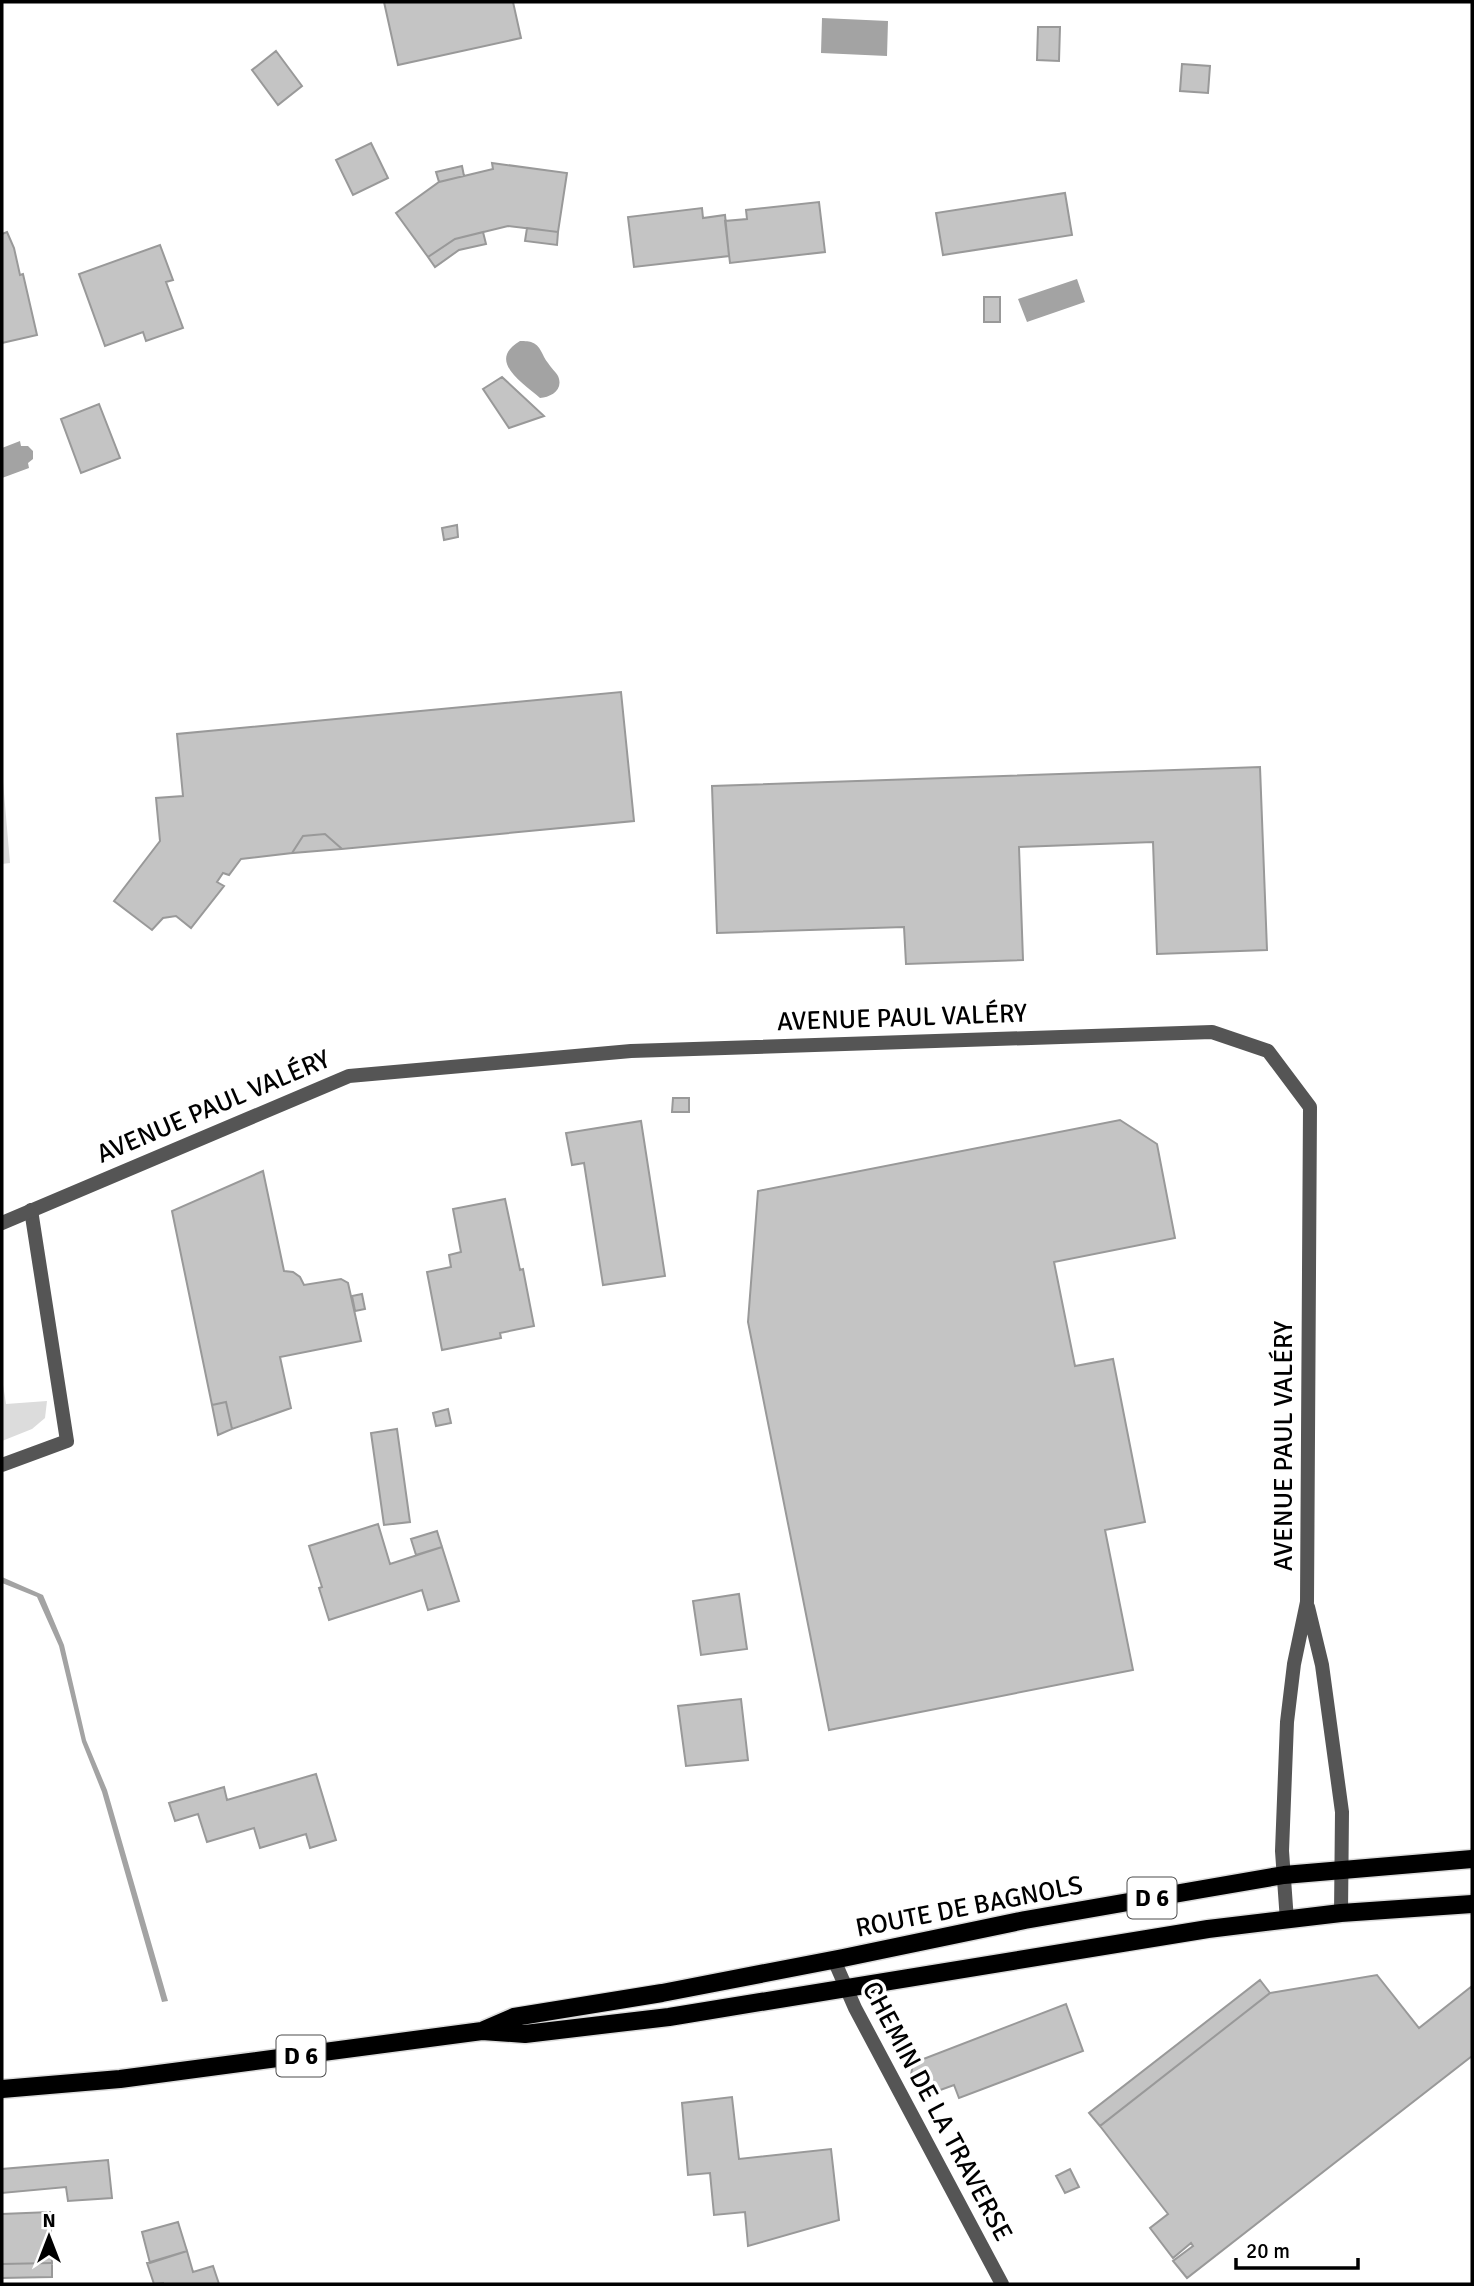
<svg xmlns="http://www.w3.org/2000/svg" width="1474" height="2286" font-family="Signika,sans-serif">
<style>
.green{fill:#dcdcdc}
.water{fill:#a3a3a3}
.building{fill:#c4c4c4;stroke:#999;stroke-width:2}
.lines{fill:none;stroke-linecap:round;stroke-linejoin:round}
.primary-casing{stroke:#dbdbdb;stroke-width:21}
.lane{stroke:#555;stroke-width:14}
.street{stroke:#555;stroke-width:14}
.primary{stroke:#000;stroke-width:18}
.labels{text-anchor:middle;stroke-width:7;stroke-linejoin:round;paint-order:stroke}
.shield{fill:#fff;stroke:#4c4c4c;stroke-width:2}
.shield-label{font-size:24px;font-weight:bold;fill:#000}
.street-label{font-size:26px;fill:#000;stroke:#fff}
</style>
<rect width="100%" height="100%" fill="#fff"/>
<!-- green -->
<path class="green" d="M2,770L10,863L2,864Z
M2,1378L6,1404L47,1401L45,1418L32,1429L2,1441Z"/>
<!-- water -->
<path class="water" d="M822,18L888,21L887,56L821,53Z
M1077,279L1085,302L1027,322L1018,299Z
M520,341C522,341 529,341 531,342C541,345 542,356 548,363C551,368 556,372 558,376C564,390 551,397 540,398C523,383 486,361 520,341Z
M20,441L21,446H28L33,451V459L28,463L29,468L2,478V448Z
M2,1577L43,1595L64,1645L86,1740L107,1790L168,2001L162,2002L102,1792L82,1742L59,1646L37,1597L2,1583Z"/>
<!-- building -->
<path class="building" d="M384,2H513L521,38L398,65Z
M1038,27H1060L1059,61L1037,60Z
M276,51L302,86L278,105L252,70Z
M1182,64L1210,66L1208,93L1180,91Z
M371,143L388,178L353,195L336,160Z
M492,163L567,173L558,232L508,226L455,239L428,257L396,213L439,182L493,169Z
M462,166L464,176L439,182L436,172Z
M1065,193L1072,235L943,255L936,213Z
M819,202L825,252L730,263L725,221L747,219L746,210Z
M702,208L703,218L725,215L729,256L634,267L628,217Z
M527,228L558,232L557,245L525,241Z
M7,232L14,248L20,275L23,274L37,335L2,343V234Z
M483,232L486,244L459,250L435,267L428,257L455,239Z
M160,245L173,280L166,282L183,328L146,341L143,332L105,346L79,274Z
M984,297H1000V322H984Z
M502,377L544,416L509,428L483,389Z
M99,404L120,458L81,473L61,419Z
M457,525L458,537L444,540L442,528Z
M621,692L634,821L342,849L325,834L303,836L292,853L241,859L229,875L223,873L217,882L224,886L191,928L176,916L163,918L152,930L114,901L160,841L156,798L183,796L177,734Z
M1260,767L1267,950L1157,954L1153,842L1019,847L1023,960L906,964L904,927L717,933L712,786Z
M325,834L342,849L292,853L303,836Z
M673,1098H689V1112H672Z
M1120,1120L1157,1144L1175,1238L1054,1262L1075,1366L1113,1359L1145,1522L1105,1530L1133,1670L829,1730L748,1322L758,1191Z
M641,1121L665,1276L603,1285L584,1163L572,1165L566,1133Z
M263,1171L284,1271L293,1272L300,1277L304,1285L341,1279L348,1283L361,1341L280,1357L291,1408L232,1429L226,1402L212,1405L172,1211Z
M505,1199L520,1270L523,1269L534,1326L500,1333L501,1338L442,1350L427,1272L451,1267L449,1255L461,1252L453,1209Z
M362,1294L365,1309L355,1311L352,1296Z
M226,1402L232,1429L218,1435L212,1405Z
M448,1409L451,1423L436,1426L433,1413Z
M397,1429L410,1522L384,1525L371,1433Z
M378,1524L390,1564L442,1547L459,1601L428,1610L422,1590L329,1620L319,1588L322,1587L309,1546Z
M437,1531L442,1547L416,1555L411,1539Z
M739,1594L747,1649L701,1655L693,1601Z
M741,1699L748,1760L686,1766L678,1706Z
M316,1774L336,1840L310,1848L306,1834L260,1848L254,1828L207,1842L198,1814L175,1821L169,1803L224,1787L227,1800Z
M1377,1975L1419,2028L1472,1986V2056L1187,2278L1173,2261L1193,2246L1191,2243L1173,2258L1150,2228L1168,2214L1100,2126L1270,1993Z
M1260,1980L1270,1993L1100,2126L1089,2113Z
M1066,2004L1083,2051L959,2098L954,2085L921,2097L911,2075L913,2063Z
M732,2097L739,2159L831,2149L839,2220L748,2246L745,2212L714,2215L710,2173L688,2175L682,2103Z
M108,2160L112,2198L68,2201L66,2187L2,2193V2169Z
M1070,2169L1079,2187L1065,2193L1056,2176Z
M50,2212L52,2263L2,2264V2214Z
M178,2222L187,2251L150,2263L142,2232Z
M187,2251L193,2272L213,2266L219,2284H163V2283L154,2284L147,2263Z
M52,2263V2277L2,2278V2264Z"/>
<g class="lines">
<!-- primary casing -->
<g class="primary-casing">
<path id="primary" d="M484,2030L514,2017L662,1993L843,1958L1025,1920L1203,1889L1284,1875L1472,1859
M2,2089L120,2079L482,2031L525,2034L669,2017L1208,1929L1341,1913L1472,1904"/>
</g>
<!-- lane -->
<path class="lane" d="M2,1465L67,1441L31,1210"/>
<!-- street -->
<path class="street" d="M2,1223L349,1076L631,1051L1212,1032L1268,1051L1310,1107L1307,1602L1294,1664L1287,1722L1282,1851L1287,1921
M1308,1607L1322,1665L1342,1812L1341,1913
M834,1960L855,2008L1002,2284"/>
<!-- primary -->
<use href="#primary" class="primary"/>
</g>
<g class="labels">
<!-- shield labels -->
<g class="shield">
<rect x="1127.5" y="1877.5" width="49" height="41" rx="5"/>
<rect x="276.5" y="2035.5" width="49" height="41" rx="5"/>
</g>
<g class="shield-label">
<text x="1152" y="1906">D 6</text>
<text x="301" y="2064">D 6</text>
</g>
<!-- street labels -->
<g class="street-label">
<text transform="translate(902 1017) rotate(-2)" y="9">AVENUE PAUL VALÉRY</text>
<text transform="translate(213 1106) rotate(-23)" y="9">AVENUE PAUL VALÉRY</text>
<text transform="translate(1283 1446) rotate(-90)" y="9">AVENUE PAUL VALÉRY</text>
<text transform="translate(969 1906) rotate(-11)" y="9">ROUTE DE BAGNOLS</text>
<text transform="translate(938 2111) rotate(62)" y="9">CHEMIN DE LA TRAVERSE</text>
</g>
</g>
<!-- border -->
<rect width="1474" height="2286" fill="none" stroke="#000000" stroke-width="7"/>
<!-- north arrow -->
<g transform="translate(49 2237)" stroke="#ffffff" stroke-width="5" paint-order="stroke">
<path d="M0-5L12 26L0 18L-12 26Z" fill="#000000"/>
<text y="-10" font-size="19" font-weight="bold" text-anchor="middle" fill="#000000">N</text>
</g>
<!-- scale -->
<path d="M1236 2258v10h122v-10" fill="none" stroke="#000000" stroke-width="3.5"/>
<text x="1246" y="2258" font-size="21" fill="#000000" stroke="#ffffff" stroke-width="5" paint-order="stroke">20 m</text>
</svg>
